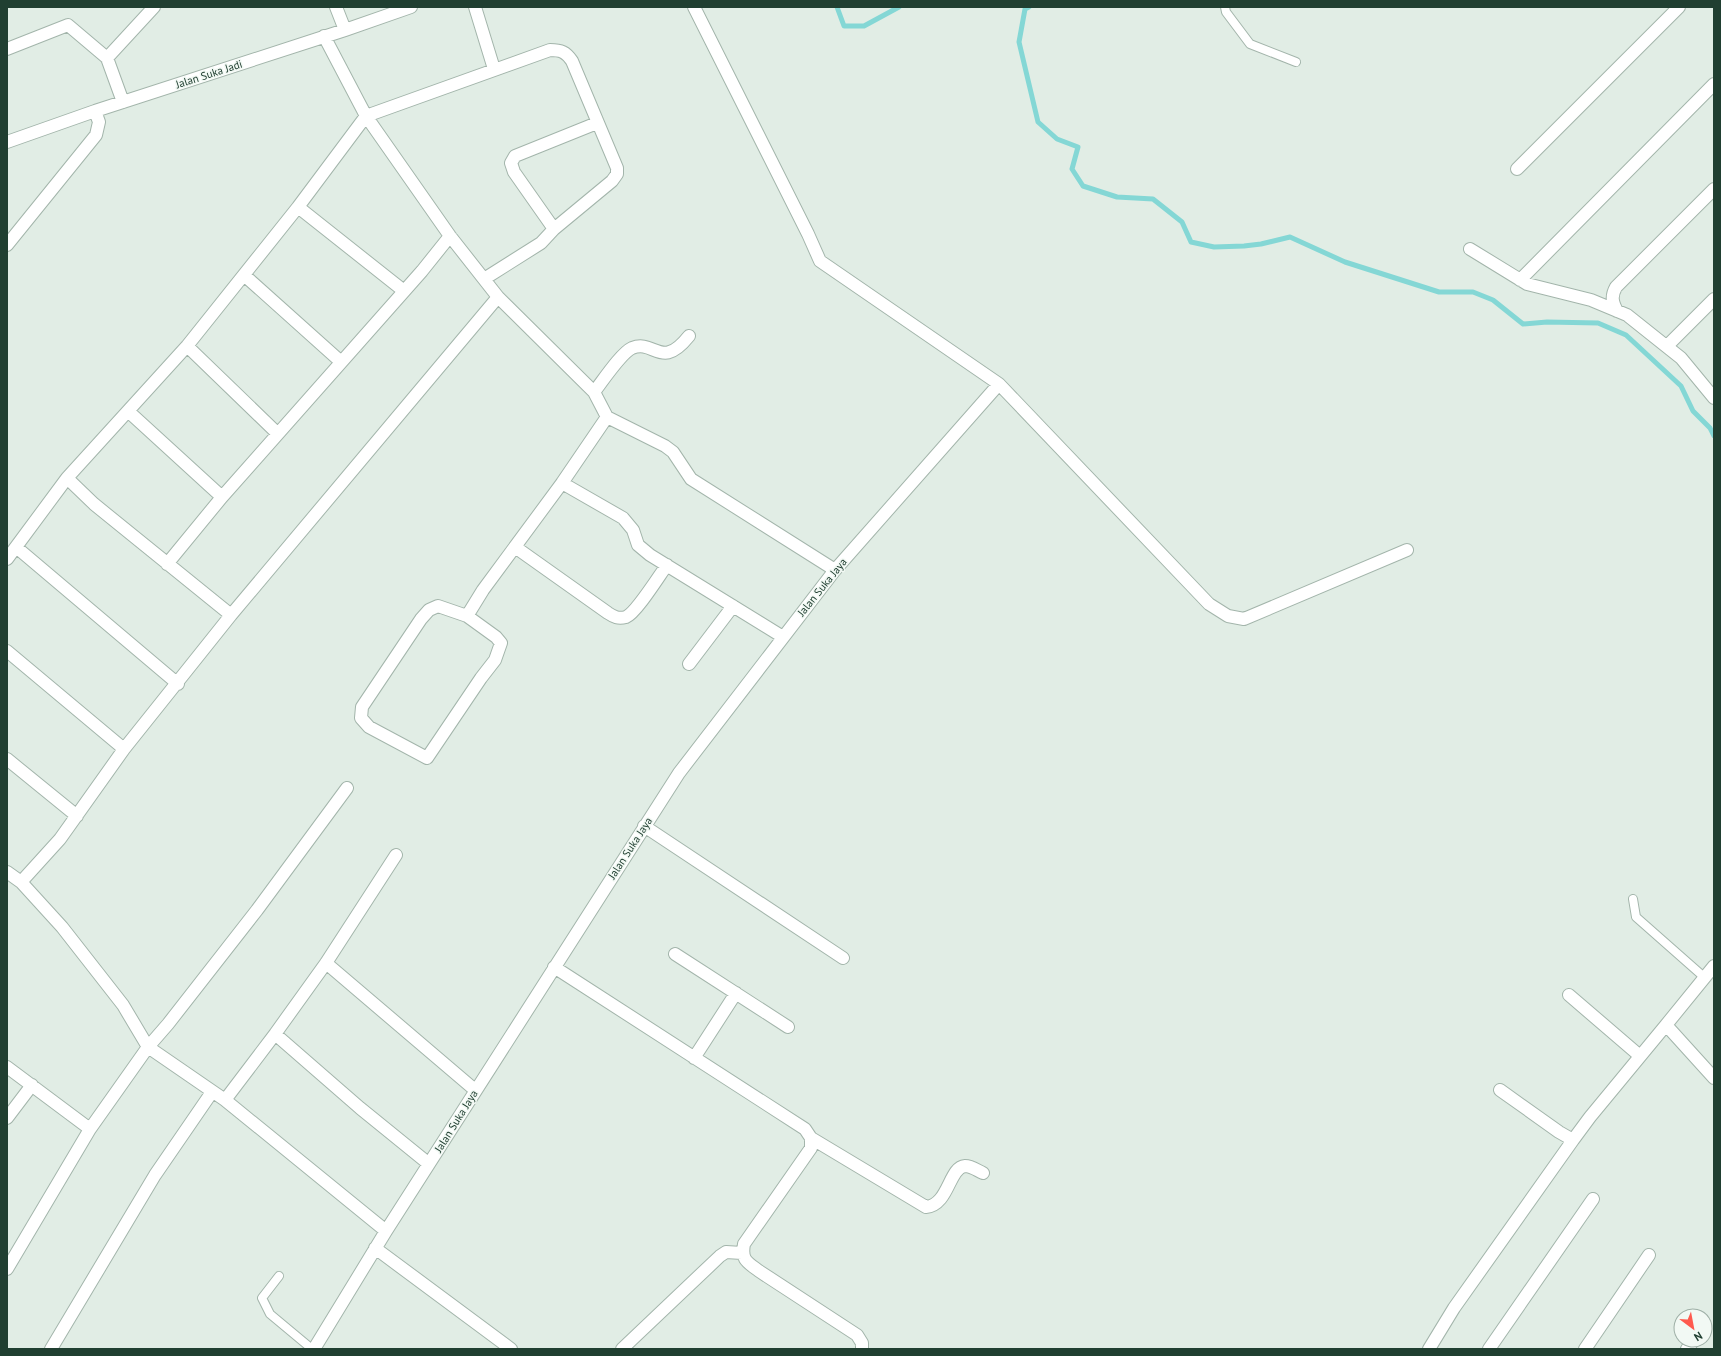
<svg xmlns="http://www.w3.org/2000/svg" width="1721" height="1356" font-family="'PT Sans',sans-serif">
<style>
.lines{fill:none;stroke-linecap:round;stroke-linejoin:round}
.stream{stroke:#84d7d5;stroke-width:5}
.lane-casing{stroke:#a3b5ab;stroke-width:10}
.street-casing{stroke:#a3b5ab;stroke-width:14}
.lane{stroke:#fff;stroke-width:8}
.street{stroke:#fff;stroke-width:12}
.labels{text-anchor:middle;stroke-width:3;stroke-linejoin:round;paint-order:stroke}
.street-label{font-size:11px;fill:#203f31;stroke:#f2f9f4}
</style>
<rect width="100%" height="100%" fill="#e1ede5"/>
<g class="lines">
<!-- stream -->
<path class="stream" d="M837,7L844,26H864L899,7
M1029,7L1025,9L1019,42L1038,122L1057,139L1078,147L1072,169L1083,186L1117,197L1153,199L1182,222L1191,242L1214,247L1244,246L1261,244L1290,237L1345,262L1439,292H1473L1493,300L1523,324L1547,322L1598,323L1626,335L1681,386L1693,411L1710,428L1714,436"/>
<!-- lane casing -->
<g class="lane-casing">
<path id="lane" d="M1225,7L1226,12L1250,44L1296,62
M1633,899L1636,917L1704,977
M279,1276L262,1298L270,1314L312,1349"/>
</g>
<!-- street casing -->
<g class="street-casing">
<path id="street" d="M336,7L345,30
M475,7L494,69
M694,7L808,234L820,261L999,384L1209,604L1228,616L1244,619L1407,550
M324,36L366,116L450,236L498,297L594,392L607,417L562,483L483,590L467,616L496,637L501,643L495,660L481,678L427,758L369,727L361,718L362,707L421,619L429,610L438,606L467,616
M7,49L68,25L107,58L123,102
M107,58L154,7
M7,142L95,111L345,30L411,7
M1517,169L1679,7
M298,207L404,291
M7,245L96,135L99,122L95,111
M1470,249L1527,284L1591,300L1627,315L1681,358L1714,398
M244,275L340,361
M484,279L541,243L554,229L514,172L511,163L515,156L597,123
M1520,280L1714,84
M1617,311C1612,302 1611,296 1616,287L1714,189
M187,346L277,433
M1667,346L1714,299
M594,392C602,382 621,353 632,348C655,339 661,371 689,336
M129,412L222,497
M607,417L665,446L673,452L691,479L835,570
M67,478L187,346L298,207L366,116L550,50C561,50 566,52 572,61L617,168V174L612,181L554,229
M562,483L623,518L633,530L638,545L650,555L783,637
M16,547L178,684
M515,547L608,613C614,617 618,619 626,617C636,613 659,576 667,565
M7,559L67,478L94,504L231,615
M167,564L222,497L422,271L450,236
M7,651L124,749
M689,664L733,606
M7,759L77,816
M644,826L843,958
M7,872L21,882L60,839L124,749L231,615L498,297
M21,882L62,927L123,1005L148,1047L225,1100L386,1231
M675,954L788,1027
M326,963L475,1090
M1714,966L1666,1025L1714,1078
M554,967L805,1129L811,1138V1148L744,1244C741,1260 747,1262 759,1271L857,1335L862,1343V1349
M1569,995L1640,1056
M275,1034L360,1108L429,1164
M694,1058L736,993
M7,1067L90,1129
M1500,1090L1559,1132L1573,1140L1590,1117L1666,1025
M225,1100L275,1034L326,963L396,855
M7,1118L32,1085
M811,1138L926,1207C949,1205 949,1167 965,1166C972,1166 978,1171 983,1173
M375,1248L511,1349
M7,1269L90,1129L148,1047L168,1024L257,910L347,788
M51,1349L155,1175L212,1092
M314,1349L386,1231L679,773L835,570L999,384
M622,1349L720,1256L726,1252L742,1253
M1429,1349L1454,1308L1573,1140
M1489,1349L1593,1199
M1585,1349L1649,1255
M1687,1349L1694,1340"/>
</g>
<!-- lane -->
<use href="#lane" class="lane"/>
<!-- street -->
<use href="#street" class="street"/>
</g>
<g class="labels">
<!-- street labels -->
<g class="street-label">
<text transform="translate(209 74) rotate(-18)" y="4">Jalan Suka Jadi</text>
<text transform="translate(822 587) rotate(-51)" y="4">Jalan Suka Jaya</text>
<text transform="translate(630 848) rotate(-57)" y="4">Jalan Suka Jaya</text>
<text transform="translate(456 1121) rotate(-58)" y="4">Jalan Suka Jaya</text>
</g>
</g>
<!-- border -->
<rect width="1721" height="1356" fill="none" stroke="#203f31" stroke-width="16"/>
<!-- north arrow -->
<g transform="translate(1693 1328) rotate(148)"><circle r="19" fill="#f2f9f4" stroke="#9eafa6"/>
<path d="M0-3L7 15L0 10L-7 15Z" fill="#fe5a4e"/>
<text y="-6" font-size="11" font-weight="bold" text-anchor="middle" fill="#203f31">N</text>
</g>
</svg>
